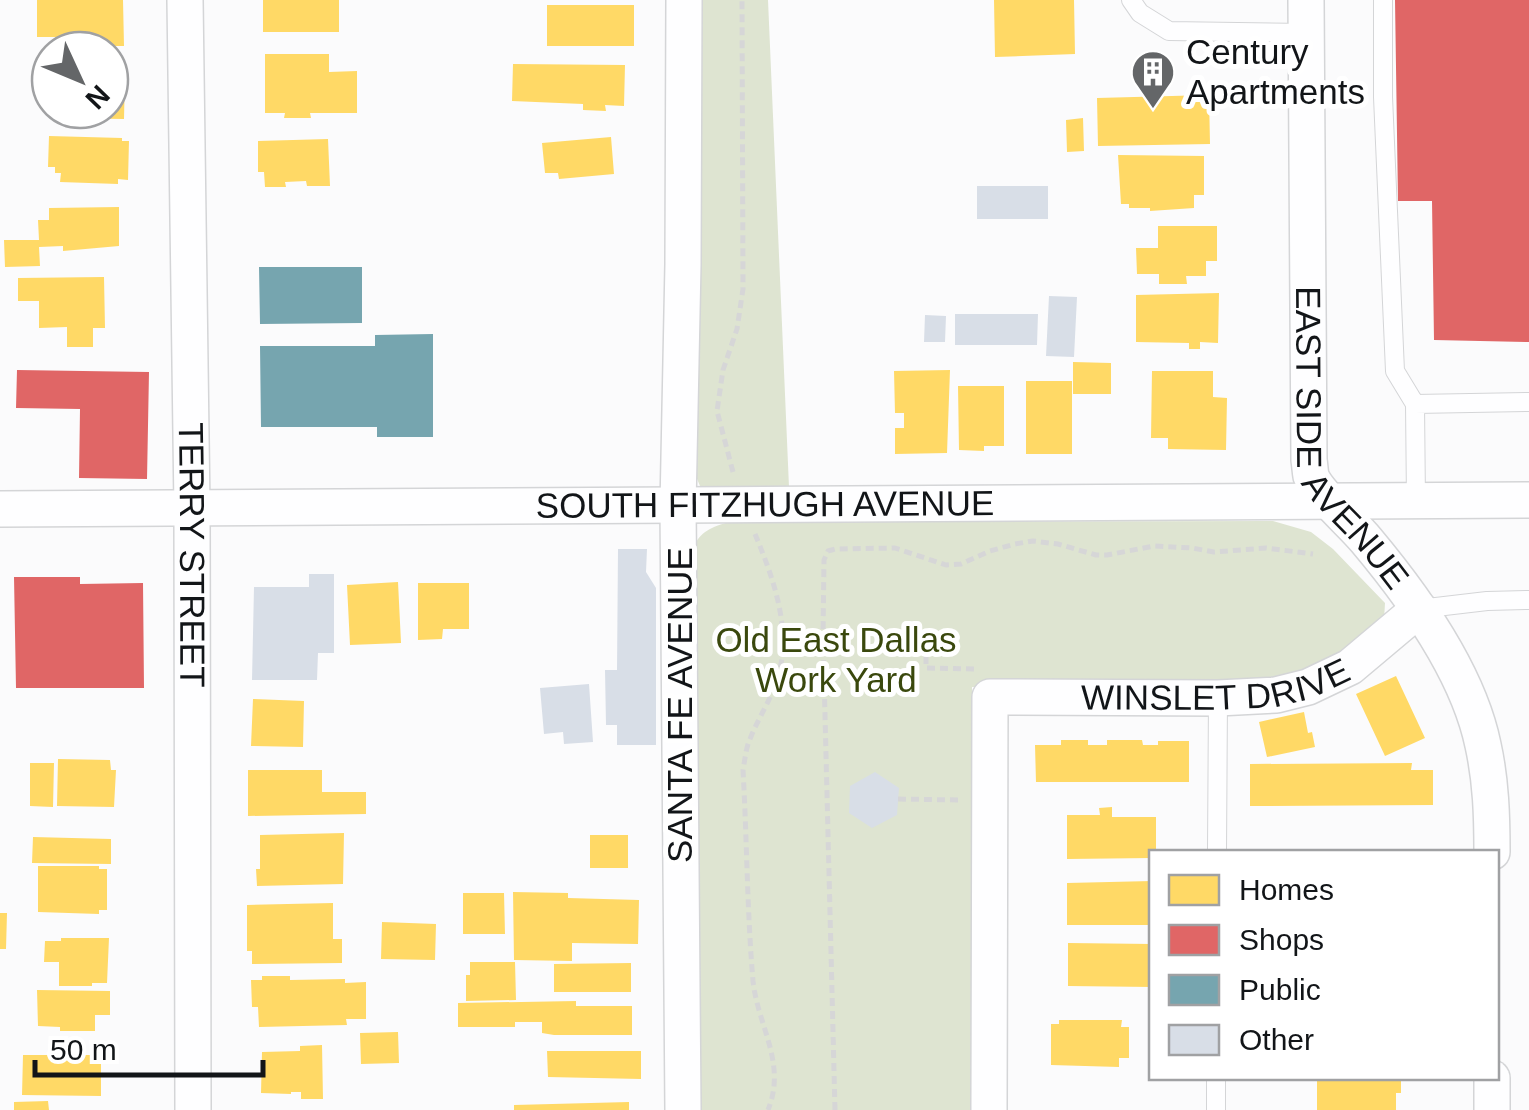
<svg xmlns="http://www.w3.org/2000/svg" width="1529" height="1110" font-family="Arial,sans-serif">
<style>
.green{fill:#dee4d1}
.homes{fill:#ffd966}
.shops{fill:#e06666}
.public{fill:#76a5af}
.building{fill:#d8dee7}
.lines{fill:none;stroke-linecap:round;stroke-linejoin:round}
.service-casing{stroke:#d4d5d7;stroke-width:20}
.minor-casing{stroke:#d4d5d7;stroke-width:38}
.path{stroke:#d6d6d7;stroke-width:5;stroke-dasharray:8 5;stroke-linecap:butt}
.service{stroke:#fefeff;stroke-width:18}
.minor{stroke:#fefeff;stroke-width:35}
.labels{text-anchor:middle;stroke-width:10;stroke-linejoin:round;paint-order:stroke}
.poi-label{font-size:35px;fill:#121518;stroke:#fff;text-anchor:start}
.street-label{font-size:35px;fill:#121518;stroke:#fff}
.park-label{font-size:35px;fill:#3a480d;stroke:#fff}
</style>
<rect width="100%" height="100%" fill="#fbfbfc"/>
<!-- green -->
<path class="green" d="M695,0H768L789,487L809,522L1273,521L1311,532L1333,549L1385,603L1384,620L1367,638L1307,677L1227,684L972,687V1110H700L695,545C700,531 718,524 731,522L706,488L700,486L695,474Z"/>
<!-- homes -->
<path class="homes" d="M37,0H123L124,46H95V37H37Z
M263,0H339V32H263Z
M994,0H1074L1075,54L995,57Z
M547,5H634V46H547Z
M265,54H329V72L357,71V113H310L311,118H284L285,113H265Z
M513,64L625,65L624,106L605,105L606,111L583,110V104L512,101Z
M110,73H125L124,119L54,118L55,110H110Z
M1209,95L1210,144L1098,146L1097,98Z
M1083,118L1084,151L1067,152L1066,120Z
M49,136L122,138V141H129L128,180L118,179V184L60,182L61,173H55V167H48Z
M611,137L614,174L559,179L558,173H545L542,143Z
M328,139L330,186H307L306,181L285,182L286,187H265L264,172H258V141Z
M1118,155L1204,156V195H1194V208L1150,211V208H1129V204H1121Z
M119,207V246L63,251V246L39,247L40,266L5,267L4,240H39L38,220H49V208Z
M1158,226H1217V261H1206V276H1186L1187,284H1159V274H1137L1136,248H1158Z
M104,277L105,328H93V347H67V327L39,328V301H18V278Z
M1219,293L1218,343L1200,342V349H1189V343L1136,342V295Z
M1073,362L1111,363V394H1073Z
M950,370L947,453L895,454V428H904V413H895L894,371Z
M1152,371H1213V397L1227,398L1226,450L1168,449V438H1151Z
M1026,381H1072V454H1026Z
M958,386H1004V446H984V451L959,450Z
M398,582L401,643L350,645L347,585Z
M418,583H469V629H443L442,639L418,640Z
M1396,676L1425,738L1385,756L1356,694Z
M253,699L304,701L303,747L251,746Z
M1304,712L1308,733L1312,732L1315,747L1267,757L1259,722Z
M1061,740H1088V745H1107V740H1142L1143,745H1158V741H1189V782H1036L1035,745H1061Z
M58,759L110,760L111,770H116L114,807L57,806Z
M30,763H54L53,807L30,806Z
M1412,763L1411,770H1433V805L1250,806V764Z
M248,770H322V792H366V814L248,816Z
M1112,807V817H1156V852H1152V858L1067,859V815H1100L1099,808Z
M344,833L343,884L257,886L256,869H260V835Z
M590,835H628V868H590Z
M33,837L111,839V864L32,863Z
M38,866H99V869H107V910H99V914L38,912Z
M1152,881V925H1067V883Z
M513,892L568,893V898L639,900L638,944L572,943V961L514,960Z
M463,893H504L505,934H463Z
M333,903V939H342V963L252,964V951H247V905Z
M0,913H7L6,949H0Z
M382,922L436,924L435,960L381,959Z
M61,938H109L107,983H92V986H59V962H44L45,941H61Z
M1068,943L1152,944V987L1068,986Z
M470,962H515L516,1000L466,1001V975H470Z
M631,963V992H554V964Z
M262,976H290V980L345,979V983L366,982V1019H346L347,1025L259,1027L258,1007H252L251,980H262Z
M37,990L110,991V1015H95V1031H60V1027L38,1026Z
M576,1001V1006H632V1035H554L542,1033V1022H515V1027H458V1003Z
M1059,1020H1122L1121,1027H1129V1058H1119V1067L1051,1065V1024H1059Z
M398,1032L399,1063L361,1064L360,1033Z
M322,1045L323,1099H301V1092H291V1094L261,1093L262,1052L300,1051V1046Z
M547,1051H641V1079L548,1077Z
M23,1055H101V1096L22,1095Z
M1317,1078H1401V1093H1396V1110H1317Z
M48,1101L49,1110H14V1102Z
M629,1102V1110H514V1105Z"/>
<!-- shops -->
<path class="shops" d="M1395,0H1529V342L1434,340L1432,201H1398Z
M17,370L149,372L147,479L79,478L80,409L16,408Z
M14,577H80V584L143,583L144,688H16Z"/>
<!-- public -->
<path class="public" d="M259,267H362V323L260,324Z
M433,334V437H377V427H261L260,346H375V335Z"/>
<!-- building -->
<path class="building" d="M977,186H1048V219H977Z
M1049,296L1077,297L1074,357L1046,356Z
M955,314H1038L1037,345H955Z
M925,315L946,316L945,342H924Z
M618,549H647L646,572L656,588V745H617V725H606L605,670H617Z
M309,574H334V653H318L317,680H252L254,587H309Z
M589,684L593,742L564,744L563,732L544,734L540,688Z
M875,772L899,788L897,815L872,828L849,813L850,786Z"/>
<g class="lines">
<!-- service casing -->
<g class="service-casing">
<path id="service" d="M1131,0L1140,13L1169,31L1306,33
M1383,0V97L1395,371L1415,404
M1416,502L1415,404L1529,402
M1419,609L1487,601L1529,600
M1217,852L1218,698
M1216,1110V1078"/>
</g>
<!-- minor casing -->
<g class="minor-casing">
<g id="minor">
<path id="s1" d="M185,0L192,508L193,1110"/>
<path id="s2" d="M1306,0L1309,460C1310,466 1310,471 1311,476C1317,493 1353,524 1366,540C1413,596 1468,672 1483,745C1491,781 1492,816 1492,852"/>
<path id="s3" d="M0,509L1529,500"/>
<path d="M1492,1078V1110"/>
<path d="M683,1110L678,506L683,264L684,0"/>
<path id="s4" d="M989,1110L990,697L1218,698L1276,695L1308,687L1350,667L1419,609"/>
</g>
</g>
<!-- path -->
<path class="path" d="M733,472L717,411L723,370L737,329L743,289L742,0
M755,534C775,582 795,638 774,688C767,706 757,721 750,739C746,748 745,759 743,770C747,840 747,911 753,981C758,1027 787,1063 768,1110
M926,630V668L975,669
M784,637L823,636
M898,799L958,800
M835,1110L823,636L824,560L828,551L835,549L895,548L946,565L961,564L990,551L1015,544L1033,541L1058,544L1096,555H1107L1154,546L1192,548L1214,552L1266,548L1313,554"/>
<!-- service -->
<use href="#service" class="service"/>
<!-- minor -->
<use href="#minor" class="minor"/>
</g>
<!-- icons -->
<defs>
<g id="building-pin" transform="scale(2.25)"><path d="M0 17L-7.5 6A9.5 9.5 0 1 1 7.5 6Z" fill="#646668" stroke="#fff"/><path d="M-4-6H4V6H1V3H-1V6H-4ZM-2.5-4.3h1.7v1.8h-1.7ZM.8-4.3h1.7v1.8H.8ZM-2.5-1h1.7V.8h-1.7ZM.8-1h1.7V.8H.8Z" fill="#fff"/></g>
</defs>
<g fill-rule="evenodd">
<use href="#building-pin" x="1153" y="72"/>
</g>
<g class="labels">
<!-- poi labels -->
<g class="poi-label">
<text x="1186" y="64">Century<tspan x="1186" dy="40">Apartments</tspan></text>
</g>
<!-- street labels -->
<g class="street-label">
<text dy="12" stroke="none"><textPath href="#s2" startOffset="452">EAST SIDE AVENUE</textPath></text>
<text dy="12" stroke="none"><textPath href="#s3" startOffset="765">SOUTH FITZHUGH AVENUE</textPath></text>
<text dy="12" stroke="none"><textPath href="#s1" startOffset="555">TERRY STREET</textPath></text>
<text dy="12" stroke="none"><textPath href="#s4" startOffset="640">WINSLET DRIVE</textPath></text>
<text transform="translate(680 705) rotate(-90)" y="12">SANTA FE AVENUE</text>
</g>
<!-- park labels -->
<g class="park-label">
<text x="836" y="652">Old East Dallas<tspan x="836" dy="40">Work Yard</tspan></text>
</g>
</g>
<!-- legend -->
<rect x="1149" y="850" width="350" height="230" fill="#ffffff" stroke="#a0a1a3" stroke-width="2.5"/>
<rect x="1169" y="875" width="50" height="30" fill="#ffd966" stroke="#a0a1a3" stroke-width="2.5"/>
<text x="1239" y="900" font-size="30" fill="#121518">Homes</text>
<rect x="1169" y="925" width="50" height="30" fill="#e06666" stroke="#a0a1a3" stroke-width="2.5"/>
<text x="1239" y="950" font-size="30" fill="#121518">Shops</text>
<rect x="1169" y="975" width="50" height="30" fill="#76a5af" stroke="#a0a1a3" stroke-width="2.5"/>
<text x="1239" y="1000" font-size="30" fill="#121518">Public</text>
<rect x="1169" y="1025" width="50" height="30" fill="#d8dee7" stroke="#a0a1a3" stroke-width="2.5"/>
<text x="1239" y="1050" font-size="30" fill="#121518">Other</text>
<!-- north arrow -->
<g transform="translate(80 80) rotate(134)"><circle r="48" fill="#ffffff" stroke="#a0a1a3" stroke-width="2.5"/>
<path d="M0-8L18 38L0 25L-18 38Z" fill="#646668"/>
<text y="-15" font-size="28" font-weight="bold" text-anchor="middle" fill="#121518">N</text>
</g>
<!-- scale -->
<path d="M35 1060v15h228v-15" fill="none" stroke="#121518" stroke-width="5"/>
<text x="50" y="1060" font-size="30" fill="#121518" stroke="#ffffff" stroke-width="8" paint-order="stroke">50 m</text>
</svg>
